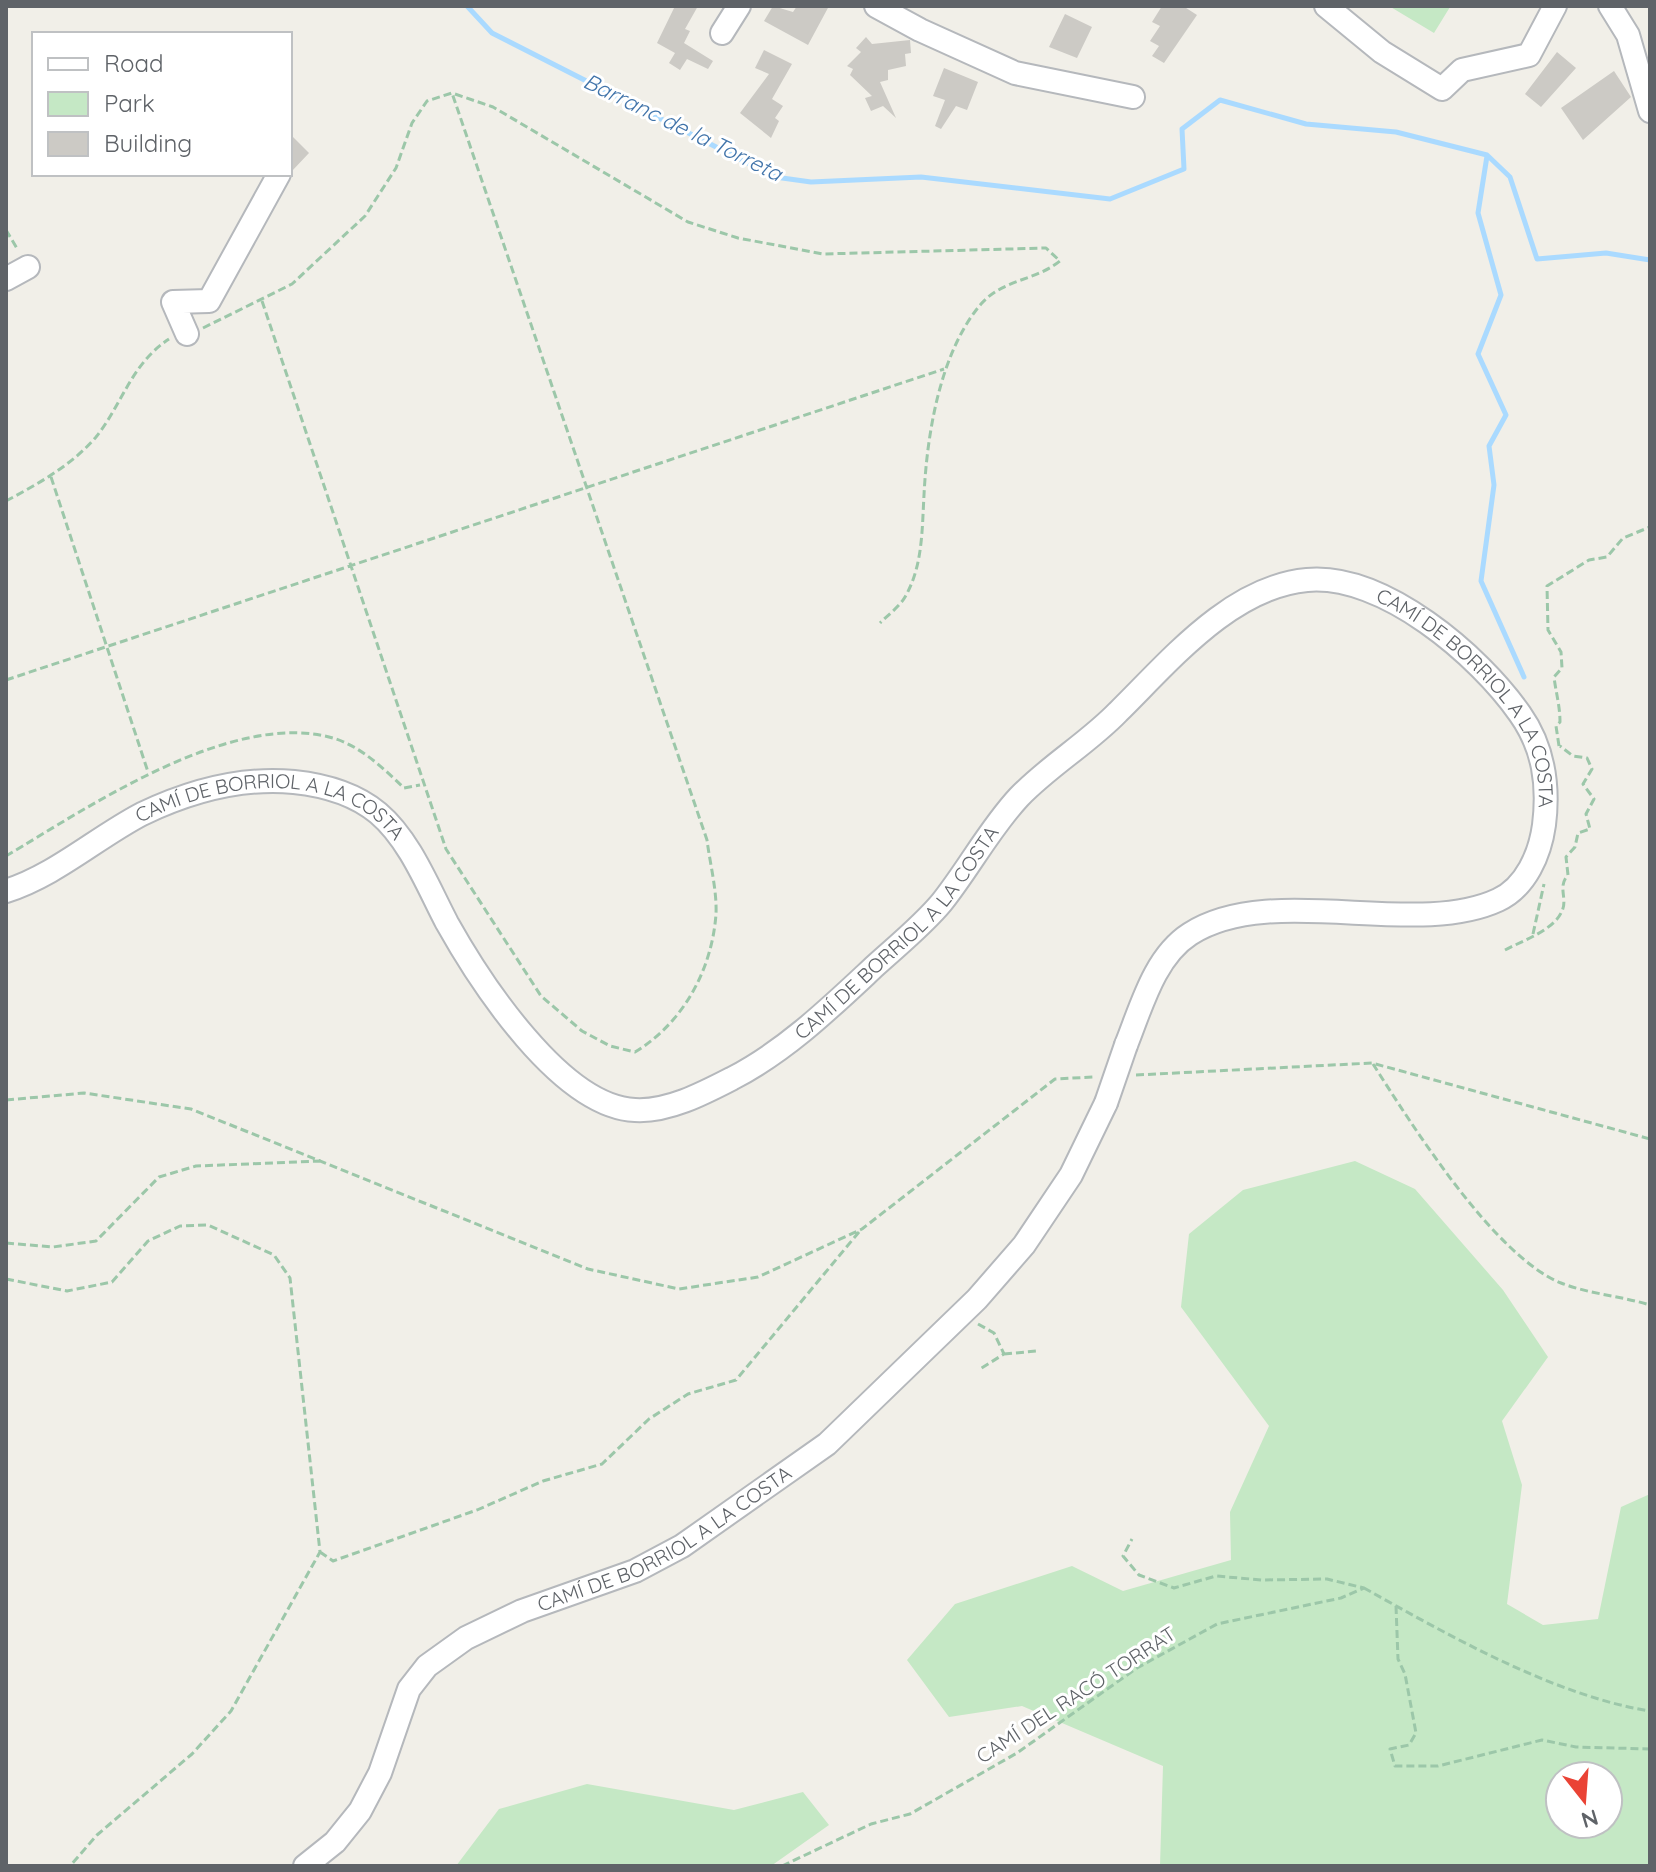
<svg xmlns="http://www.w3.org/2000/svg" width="1656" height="1872" font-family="Quicksand,sans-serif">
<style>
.green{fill:#c5e8c5;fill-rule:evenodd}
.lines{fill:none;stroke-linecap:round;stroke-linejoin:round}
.stream{stroke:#aadaff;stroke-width:5}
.building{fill:#cccac5}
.minor-casing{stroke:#b5b8bc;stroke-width:26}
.path{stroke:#9cc7a9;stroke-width:3;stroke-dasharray:8 4;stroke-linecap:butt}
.minor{stroke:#fff;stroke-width:22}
.minor-bridge-casing{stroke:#b5b8bc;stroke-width:26;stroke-linecap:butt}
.minor-bridge{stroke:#fff;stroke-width:22}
.labels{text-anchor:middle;stroke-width:6;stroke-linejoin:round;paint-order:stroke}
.street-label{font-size:20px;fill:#5f6368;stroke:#fff}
.water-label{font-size:22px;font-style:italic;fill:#4174aa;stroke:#fff}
</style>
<rect width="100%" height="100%" fill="#f1efe8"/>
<!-- green -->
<path class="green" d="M1389,6H1448L1450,7L1434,33Z
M1355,1161L1415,1189L1503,1290L1548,1357L1502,1421L1522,1485L1507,1604L1543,1625L1598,1619L1621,1507L1650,1494V1866H1160L1163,1766L1022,1706L949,1717L907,1660L955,1604L1072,1566L1123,1591L1231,1560L1230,1512L1269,1426L1181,1307L1189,1234L1243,1190ZM1560,1776H1608V1824H1560Z
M587,1784L734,1810L803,1792L829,1825L771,1866H456L499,1809Z"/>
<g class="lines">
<!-- stream -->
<path class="stream" d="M467,6L492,33L775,177L811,182L921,177L1110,199L1184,169L1182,129L1220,100L1306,124L1396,132L1487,155L1510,177L1537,259L1606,253L1650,260
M1487,156L1478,213L1501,295L1478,354L1506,415L1489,446L1494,485L1481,581L1524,677"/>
</g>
<!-- building -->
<path class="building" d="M675,6H698L685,29L690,31L684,43L713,61L708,69L687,59L680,70L669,63L675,53L657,43Z
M773,6L793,12L797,6H829L808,45L764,21Z
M1162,6H1183L1197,15L1164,63L1152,56L1159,46L1150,41L1160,26L1152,22Z
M1065,14L1092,27L1077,58L1049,47Z
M866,37L872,44L910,40L911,53L905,54L906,66L888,70V80L880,82L896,118L883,106L871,111L865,98L872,96L850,75L853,69L847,66L861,52L856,48Z
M764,50L792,64L772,99L783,106L775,118L779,121L771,138L740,113L769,74L755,68Z
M1557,52L1576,68L1541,107L1525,94Z
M944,68L978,82L967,110L956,106L941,129L935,126L945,100L933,96Z
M1614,71L1631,97L1583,140L1561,108Z
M290,134L309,153L292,171L290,166Z"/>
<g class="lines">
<!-- minor casing -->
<g class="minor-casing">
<g id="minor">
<path d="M876,6L920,30L1015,73L1133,97"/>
<path d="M1326,6L1382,52L1442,89L1462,70L1529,55L1555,6"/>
<path d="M1610,6L1628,35L1650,111"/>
<path d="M722,33L739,6"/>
<path d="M6,279L28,267"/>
<path d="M187,334L173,302L209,301L279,174"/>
<path id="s1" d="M6,891C56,875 96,838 142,814C188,792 242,777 294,782C323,785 355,794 378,813C410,840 428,887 447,923C480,982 561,1107 635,1110C668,1112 704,1093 733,1078C787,1050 832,1006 876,965C898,945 923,925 942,902C969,868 990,828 1019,797C1050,765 1088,743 1118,712C1169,662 1230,587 1307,580C1383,573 1479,655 1520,714C1544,748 1549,785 1544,825C1540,854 1526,887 1498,900C1414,939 1271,882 1190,934C1154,957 1141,1008 1126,1045"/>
<path id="s2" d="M305,1866L335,1842L360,1811L380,1773L409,1689L427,1666L466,1638L522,1611L635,1571L682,1546L827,1444L977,1299L1024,1245L1071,1175L1106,1103"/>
</g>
</g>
<!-- path -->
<path class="path" d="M6,230L18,250
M262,301L446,849L541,996L582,1031L610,1046L635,1052C683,1023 712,970 716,914C717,890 710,864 707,840L452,93
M203,328L292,284L365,216L396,168L412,123L427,101L452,93L493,107L688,222L738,238L823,254L1046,248L1060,261C1035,281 1003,279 981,304C940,352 927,434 924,495C922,529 923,566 905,597C900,606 888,615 880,623
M51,477L148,772
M6,501C38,484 72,465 96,437C123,403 131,364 169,339
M6,680L944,369
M1559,746L1556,726L1560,722C1560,706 1556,693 1554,677L1562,668L1561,652L1548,630L1547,586L1589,560L1607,557L1623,538L1650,527
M6,856C89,807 235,707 336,739C363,748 385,770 404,788L420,785
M1533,934L1544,884
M1505,950C1524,940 1554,930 1562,911C1568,898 1557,887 1568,875L1566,857L1575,847L1578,833L1590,829L1586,814L1594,799L1583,784L1592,769L1587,758L1573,756L1560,746
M1373,1064C1412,1125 1494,1256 1561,1283C1589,1294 1621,1296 1650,1305
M1136,1075L1372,1063L1650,1139
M6,1100L84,1093L191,1109L588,1269L679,1289L758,1277L862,1229L1055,1079L1093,1077
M6,1243L53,1247L96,1241L159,1177L196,1166L322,1161
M6,1279L67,1291L112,1282L148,1241L180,1226L208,1225L274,1255L290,1278L320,1552L231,1711L192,1754L97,1835L70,1866
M978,1324L994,1333L1004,1354L980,1369
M1004,1354L1037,1351
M320,1552L333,1561L477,1510L543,1481L602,1464L649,1419L688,1394L736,1380L859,1232
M1364,1588C1448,1635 1555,1696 1650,1711
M1396,1606L1398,1659L1405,1674L1416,1733L1409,1745L1390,1749L1395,1766H1438L1542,1740L1576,1747L1650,1749
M782,1866L871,1824L910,1814L1017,1753L1137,1668L1217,1624L1341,1598L1364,1588L1327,1579L1262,1580L1216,1576L1174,1588L1139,1575L1123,1556L1132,1539"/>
<!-- minor -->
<use href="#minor" class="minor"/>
<!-- minor-bridge casing -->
<g class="minor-bridge-casing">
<path id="minor-bridge" d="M1106,1103L1126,1045"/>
</g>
<!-- minor-bridge -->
<use href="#minor-bridge" class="minor-bridge"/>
</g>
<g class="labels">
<!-- street labels -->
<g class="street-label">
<text dy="7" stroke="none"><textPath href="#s1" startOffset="1900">CAMÍ DE BORRIOL A LA COSTA</textPath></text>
<text dy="7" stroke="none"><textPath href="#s1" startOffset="294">CAMÍ DE BORRIOL A LA COSTA</textPath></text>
<text dy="7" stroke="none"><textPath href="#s1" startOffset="1134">CAMÍ DE BORRIOL A LA COSTA</textPath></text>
<text dy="7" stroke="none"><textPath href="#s2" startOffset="510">CAMÍ DE BORRIOL A LA COSTA</textPath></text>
<text transform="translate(1076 1695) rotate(-33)" y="7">CAMÍ DEL RACÓ TORRAT</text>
</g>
<!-- water labels -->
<g class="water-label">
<text transform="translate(683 127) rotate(26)" y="8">Barranc de la Torreta</text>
</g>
</g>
<!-- border -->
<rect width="1656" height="1872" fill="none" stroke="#5f6368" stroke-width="16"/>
<!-- legend -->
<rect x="32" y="32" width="260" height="144" fill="#ffffff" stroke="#bfc1c3" stroke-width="2"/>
<rect x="48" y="58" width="40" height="12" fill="#ffffff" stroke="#bfc1c3" stroke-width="2"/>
<text x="104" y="72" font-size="24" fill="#5f6368">Road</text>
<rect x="48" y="92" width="40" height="24" fill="#c5e8c5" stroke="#bfc1c3" stroke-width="2"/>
<text x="104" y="112" font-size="24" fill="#5f6368">Park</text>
<rect x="48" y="132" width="40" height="24" fill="#cccac5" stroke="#bfc1c3" stroke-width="2"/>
<text x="104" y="152" font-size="24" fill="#5f6368">Building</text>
<!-- north arrow -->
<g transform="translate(1584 1800) rotate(163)"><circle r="38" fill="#ffffff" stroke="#bfc1c3" stroke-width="2"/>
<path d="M0-6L14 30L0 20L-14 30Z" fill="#ea4335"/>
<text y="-12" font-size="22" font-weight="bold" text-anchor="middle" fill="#5f6368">N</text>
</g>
</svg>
